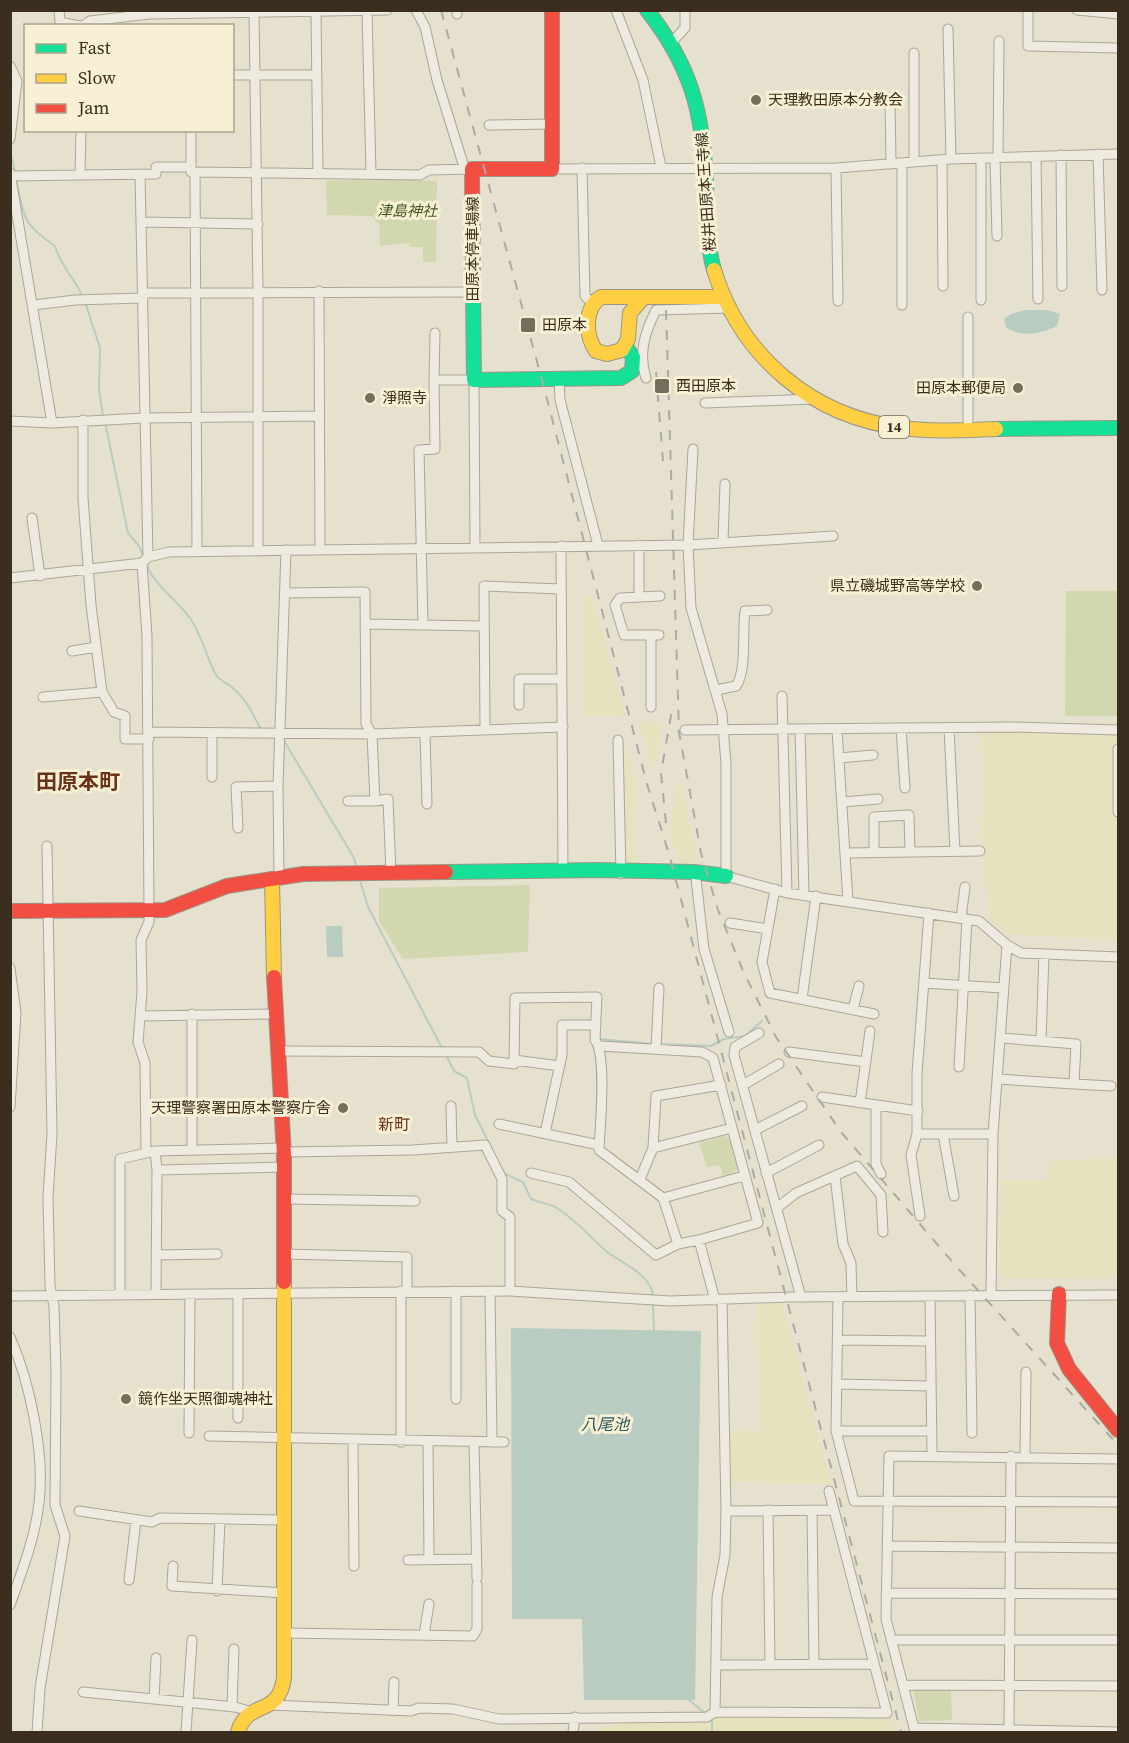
<svg xmlns="http://www.w3.org/2000/svg" width="1129" height="1743" font-family="'Source Serif 4','Noto Sans JP',serif">
<style>
.farmland{fill:#e6e2be}
.green{fill:#d3d7b0}
.water{fill:#b9ccc2}
.lines{fill:none;stroke-linecap:round;stroke-linejoin:round}
.stream{stroke:#b9ccc2;stroke-width:2}
.street-casing{stroke:#aba596;stroke-width:11}
.fast-casing{stroke:#9b9586;stroke-width:16}
.slow-casing{stroke:#9b9586;stroke-width:16}
.jam-casing{stroke:#9b9586;stroke-width:16}
.street{stroke:#eeeadf;stroke-width:9}
.fast{stroke:#16e098;stroke-width:14}
.slow{stroke:#ffcf43;stroke-width:14}
.jam{stroke:#f24e42;stroke-width:14}
.rail{stroke:#adaaa0;stroke-width:2;stroke-dasharray:10 10;stroke-linecap:butt}
.poi-dot{fill:#776d5c;stroke:#f7f0d4;stroke-width:2}
.labels{text-anchor:middle;stroke-width:6;stroke-linejoin:round;paint-order:stroke}
.shield{fill:#f7f0d4;stroke:#736855;stroke-width:1.5}
.shield-label{font-size:14px;font-weight:bold;fill:#3b2e1e}
.poi-label{font-size:15px;fill:#3b2e1e;stroke:#f7f0d4;text-anchor:start}
.street-label{font-size:15px;fill:#3b2e1e;stroke:#f7f0d4}
.park-label{font-size:15px;font-style:italic;fill:#465824;stroke:#f7f0d4}
.neighbourhood-label{font-size:16px;fill:#69331b;stroke:#f7f0d4}
.water-label{font-size:16px;font-style:italic;fill:#2d5a5b;stroke:#f7f0d4}
.district-label{font-size:21px;font-weight:bold;fill:#69331b;stroke:#f7f0d4}
</style>
<rect width="100%" height="100%" fill="#e6e1ce"/>
<!-- farmland -->
<path class="farmland" d="M585,595H592L625,717L585,715Z
M639,722L662,724L656,767L653,768Z
M980,732L1117,733V940L1006,934L990,918L981,830L985,778Z
M623,741L635,776V865L621,863Z
M676,783L681,784L699,864L679,863L670,834Z
M1118,1158V1277L1000,1278L1001,1180L1050,1179V1161Z
M782,1303L831,1484L730,1482L729,1431H760L757,1304Z
M718,1718L892,1719L896,1732H599L600,1727H612V1720Z"/>
<!-- green -->
<path class="green" d="M376,179L437,181L436,262H423V247H410L409,243L380,246L379,224L372,216L327,215L326,181Z
M1066,591H1118V716H1065Z
M530,885L528,952L403,959L379,921V888Z
M724,1136L731,1140L738,1169L734,1173L723,1176L720,1165L707,1167L699,1143Z
M913,1689H951L952,1720L919,1721Z"/>
<!-- water -->
<path class="water" d="M1025,310H1047L1060,314L1057,326C1041,334 1021,338 1006,327L1004,319L1011,314Z
M326,926H342L343,957H327Z
M511,1328L701,1331L695,1700H584L582,1619H512Z"/>
<g class="lines">
<!-- stream -->
<path class="stream" d="M12,158L15,173
M16,179C24,216 22,224 55,246C60,265 75,279 83,297
M85,302L100,348L99,388L103,417
M105,422L128,533L139,546L143,556
M146,564C155,586 176,599 189,617C201,632 207,659 216,675C220,681 229,684 234,689C247,700 254,717 262,731
M283,739L354,858L357,869
M359,877L368,907L443,1050
M598,1039L655,1044
M660,1044L711,1046L724,1039L745,1036L762,1021
M446,1055L454,1071L467,1078L475,1115L489,1143
M503,1173L523,1182L531,1199C539,1202 549,1204 557,1208C576,1220 589,1236 606,1251C620,1263 653,1274 653,1298
M653,1304L654,1331
M689,1700L705,1713
M712,1719V1732"/>
<!-- street casing -->
<g class="street-casing">
<path id="street" d="M59,10L60,22L80,26
M416,10L425,27L437,80L465,170
M457,10V14
M616,10L643,80L661,167
M1028,10V46L1118,48
M1077,10L1118,14
M367,11L371,174
M254,12L258,292V551
M316,12L318,174
M83,26L90,21L149,14L387,10
M948,29L951,159
M672,42L685,28V10
M10,66L17,81L10,139
M232,75H317
M890,98L891,164
M489,125L552,124
M81,130L80,175L156,174V167H191
M191,130V172H195L197,551
M1098,154L1102,290
M1061,155L1062,286
M1036,157L1038,299
M995,158L997,236
M998,158L999,41
M981,159V300
M942,160L943,286
M914,162V53
M582,168L585,296L592,303
M836,168L838,301
M552,169L836,168L951,159L1118,154
M195,172L420,175L429,170L472,169
M10,173L52,423
M140,174L148,557
M11,176L80,175
M142,222L258,224
M319,291L320,549
M143,293L473,292
M34,305L75,300L143,298
M902,305V163
M968,317V429
M646,378C638,353 645,332 656,310L729,308
M559,379L560,400L598,545
M434,380L435,333
M705,403L813,399
M83,420V498L91,605L102,692L114,712L125,716V739H149
M10,421L52,423L143,418L320,416
M693,449L688,545L691,608L722,714L726,764V876L787,893L979,921L1007,945L1021,953L1118,957
M32,518L40,576
M723,541L725,484
M561,546L563,871
M142,563L147,636L149,911V922L141,940L142,992L138,1042L145,1063L146,1153L155,1151L157,1170L156,1294
M10,578L142,563L148,557L169,552L688,545L833,536
M285,593L365,592L366,724L372,734L375,801L388,799L391,874
M639,597V545
M365,624L423,625L419,450L435,449L434,380H474L475,547
M423,625L484,626
M651,635V707
M659,635H624L615,605L620,598L660,596
M72,651L96,647
M716,690L736,686C747,671 742,632 745,611L767,610
M782,696L787,893
M43,697L102,692
M519,705V679H562
M901,728L905,788
M949,728L955,851
M800,729L804,895
M837,729L848,901
M485,730L484,586L561,589
M685,730L1013,727L1118,730
M149,732L372,734L563,727
M212,733V777
M425,734L427,804
M618,740L621,874
M1118,749V812
M839,758L873,755
M348,801H375
M843,802L878,799
M238,828L236,787L278,786
M847,853L980,851
M874,853V817L909,815L910,852
M695,870L704,949L729,1032
M279,878L278,786L286,550
M775,889L762,962L770,993L874,1014
M961,918L965,887
M730,923L768,929
M10,968L16,1013L10,1107
M924,983L1003,988
M802,999L816,896
M853,1009L859,986
M140,1016L277,1014
M759,1033L735,1047L734,1055L801,1297
M1041,1041L1044,954
M600,1046L702,1052L713,1058L758,1223L699,1240
M656,1049L659,988
M280,1051L479,1052L489,1061L514,1064L515,998L597,997L595,1040C607,1055 600,1127 599,1150L663,1198L678,1244L699,1240L715,1300
M789,1052L866,1062
M514,1060L560,1066
M959,1067L967,919
M998,1079L1074,1084L1076,1044L1002,1038
M1074,1084L1111,1086
M743,1085L779,1064
M822,1097L918,1111
M860,1103L870,1031
M876,1105V1164L881,1174
M451,1106L452,1147
M499,1124L599,1145
M755,1130L802,1106
M545,1133L562,1055V1025H596
M917,1134H993
M943,1134L954,1196
M653,1148L656,1096L721,1085
M192,1149V1014
M155,1151L283,1148
M284,1152L413,1150L485,1145L502,1179V1211L510,1217V1291
M157,1170L284,1167
M531,1173L569,1182L656,1255L678,1244
M766,1173L819,1145
M835,1176L843,1244L851,1263L852,1297
M640,1179L653,1148L732,1128
M663,1198L744,1176
M284,1199L415,1201
M777,1208L796,1193L857,1166L881,1195L883,1232
M920,1216L911,1155L917,1134V1074L929,913
M284,1254L407,1257V1291
M156,1255L217,1254
M401,1291V1442
M490,1291L492,1442
M238,1294V1418
M120,1295V1159L146,1153
M970,1295L972,1433
M991,1295L993,1134L1007,945
M10,1296L510,1291L670,1301L790,1297L1118,1295
M930,1296L932,1455
M838,1297L836,1431L854,1501L1118,1502
M10,1337C30,1382 45,1454 39,1503C35,1538 22,1571 10,1605
M838,1340L930,1341
M837,1384L931,1386
M456,1399V1291
M836,1431H932
M189,1433L190,1294
M209,1436L504,1442
M353,1440L354,1566
M428,1442L429,1559
M474,1442L477,1578
M1025,1457L1026,1372
M768,1510L770,1665
M812,1510L814,1664
M79,1511L152,1522L160,1518L285,1520
M726,1511L833,1510
M887,1546L1118,1548
M408,1560L475,1559
M173,1566L172,1586L285,1593
M129,1580L136,1520
M217,1591L220,1520
M886,1593L1118,1594
M285,1633L473,1636L477,1629V1585
M424,1635L429,1604
M891,1640H1118
M716,1665L873,1664
M903,1685L1118,1686
M83,1692L235,1707L249,1711
M154,1699L156,1658
M271,1705L411,1711L419,1708L453,1709L499,1719L707,1717L715,1712L717,1597L725,1555L726,1511L722,1300
M232,1707L234,1649
M393,1711L394,1682
M715,1712L887,1713L829,1491
M914,1728L1118,1732
M37,1732L40,1688L65,1536L55,1505L56,1372L54,1306L50,1286L48,1198L52,1134L47,846
M186,1732L192,1640
M573,1732L575,1717
M915,1732L886,1619L889,1456L1118,1459
M1009,1732L1011,1456"/>
</g>
<!-- fast casing -->
<g class="fast-casing">
<path id="fast" d="M647,10C691,66 703,112 706,183C707,212 706,242 714,270
M473,286L474,380L621,378L632,371L633,357L626,347
M996,429L1118,428
M446,872L598,870L694,872L726,876"/>
</g>
<!-- slow casing -->
<g class="slow-casing">
<path id="slow" d="M714,270C741,357 812,417 903,428C934,432 965,430 996,429
M642,299L630,313L628,339L622,350L607,354L596,351C585,335 584,308 601,297H723
M272,879L274,977
M238,1732C248,1698 278,1719 284,1678V1282"/>
</g>
<!-- jam casing -->
<g class="jam-casing">
<path id="jam" d="M473,286L472,169H552V10
M10,911L165,910L227,886L303,874L446,872
M274,977L284,1155V1282
M1059,1294L1057,1343L1069,1369L1118,1430"/>
</g>
<!-- street -->
<use href="#street" class="street"/>
<!-- fast -->
<use href="#fast" class="fast"/>
<!-- slow -->
<use href="#slow" class="slow"/>
<!-- jam -->
<use href="#jam" class="jam"/>
<!-- rail -->
<path class="rail" d="M441,10L542,380L647,784L669,854L901,1732
M666,310L679,732L701,853L718,910L743,971L776,1037L841,1132L955,1265L1118,1445
M656,372L663,461
M666,823L661,773L673,704"/>
</g>
<!-- markers -->
<g class="poi-dot">
<circle cx="756" cy="100" r="6"/>
<rect x="520" y="317" width="16" height="16" rx="3"/>
<rect x="654" y="378" width="16" height="16" rx="3"/>
<circle cx="1018" cy="388" r="6"/>
<circle cx="370" cy="398" r="6"/>
<circle cx="977" cy="586" r="6"/>
<circle cx="343" cy="1108" r="6"/>
<circle cx="126" cy="1399" r="6"/>
</g>
<g class="labels">
<!-- shield labels -->
<rect class="shield" x="879" y="416" width="30" height="22" rx="4.5"/>
<g class="shield-label">
<text x="894" y="432">14</text>
</g>
<!-- poi labels -->
<g class="poi-label">
<text x="768" y="105">天理教田原本分教会</text>
<text x="542" y="330">田原本</text>
<text x="676" y="391">西田原本</text>
<text x="1006" y="393" text-anchor="end">田原本郵便局</text>
<text x="382" y="403">淨照寺</text>
<text x="965" y="591" text-anchor="end">県立磯城野高等学校</text>
<text x="331" y="1113" text-anchor="end">天理警察署田原本警察庁舎</text>
<text x="138" y="1404">鏡作坐天照御魂神社</text>
</g>
<!-- street labels -->
<g class="street-label">
<text transform="translate(706 192) rotate(-94)" y="5">桜井田原本王寺線</text>
<text transform="translate(473 249) rotate(-90)" y="5">田原本停車場線</text>
</g>
<!-- park labels -->
<g class="park-label">
<text x="407" y="216">津島神社</text>
</g>
<!-- neighbourhood labels -->
<g class="neighbourhood-label">
<text x="394" y="1130">新町</text>
</g>
<!-- water labels -->
<g class="water-label">
<text x="605" y="1430">八尾池</text>
</g>
<!-- district labels -->
<g class="district-label">
<text x="78" y="789">田原本町</text>
</g>
</g>
<!-- border -->
<rect width="1129" height="1743" fill="none" stroke="#3b2e1e" stroke-width="24"/>
<!-- legend -->
<rect x="24" y="24" width="210" height="108" fill="#f7f0d4" stroke="#aca28b" stroke-width="1.5"/>
<rect x="36" y="44" width="30" height="9" fill="#16e098" stroke="#aca28b" stroke-width="1.5"/>
<text x="78" y="54" font-size="18" fill="#3b2e1e">Fast</text>
<rect x="36" y="74" width="30" height="9" fill="#ffcf43" stroke="#aca28b" stroke-width="1.5"/>
<text x="78" y="84" font-size="18" fill="#3b2e1e">Slow</text>
<rect x="36" y="104" width="30" height="9" fill="#f24e42" stroke="#aca28b" stroke-width="1.5"/>
<text x="78" y="114" font-size="18" fill="#3b2e1e">Jam</text>
</svg>
